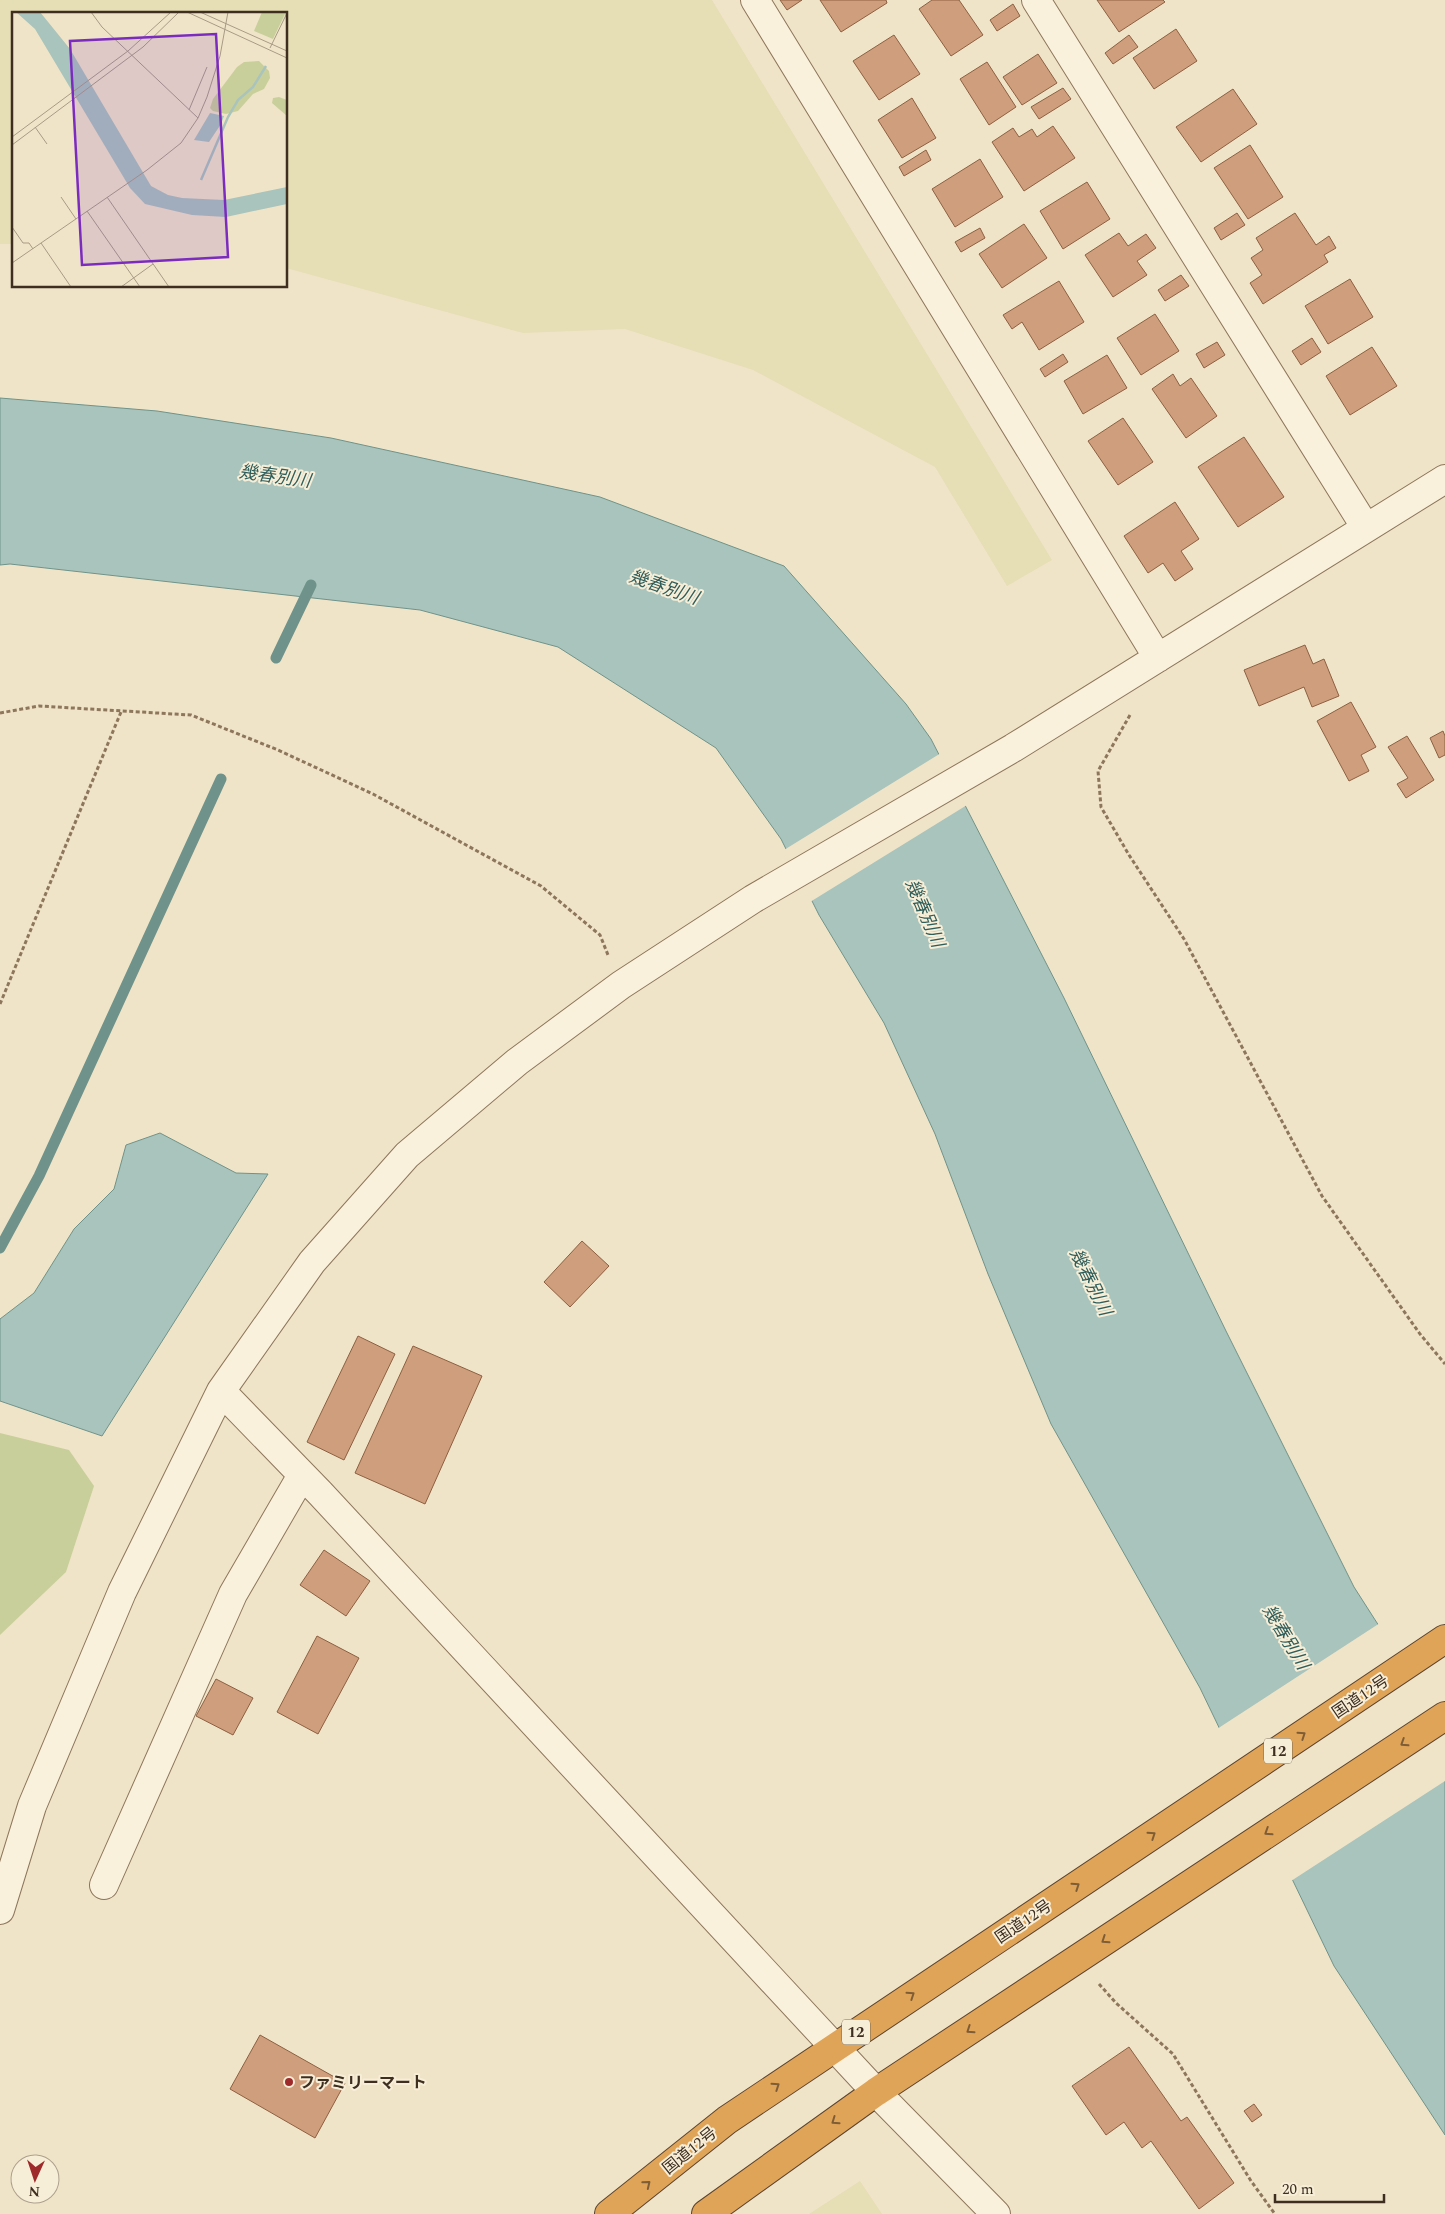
<svg xmlns="http://www.w3.org/2000/svg" width="1445" height="2214" font-family="Spectral,'Noto Sans JP',serif">
<style>
.farmland{fill:#e6deb5}
.green{fill:#c9cf9b}
.water{fill:#a9c4bc;stroke:#6f938a}
.pier{fill:#f0e4c8}
.lines{fill:none;stroke-linecap:round;stroke-linejoin:round}
.stream{stroke:#6f938a;stroke-width:11}
.building{fill:#cf9f7d;stroke:#8d5f41}
.minor-casing{stroke:#8d765c;stroke-width:30}
.highway-casing{stroke:#5b4430;stroke-width:30}
.path{stroke:#8d765c;stroke-width:3;stroke-dasharray:4 2.5;stroke-linecap:butt}
.minor{stroke:#faf1dc;stroke-width:28}
.highway{stroke:#e0a458;stroke-width:28}
.oneway{stroke:#7e5d36}
.poi-dot{fill:#9e2a2b;stroke:#f7eed8;stroke-width:2}
.labels{text-anchor:middle;stroke-width:4;stroke-linejoin:round;paint-order:stroke}
.shield{fill:#f7eed8;stroke:#756857;stroke-width:1}
.shield-label{font-size:15px;font-weight:bold;fill:#3d2e20}
.street-label{font-size:16px;fill:#3d2e20;stroke:#f7eed8}
.poi-label{font-size:16px;font-weight:bold;fill:#3d2e20;stroke:#f7eed8;text-anchor:start}
.water-label{font-size:18px;font-style:italic;fill:#2f5d5a;stroke:#f7eed8}
.inset-river{fill:none;stroke:#a9c4bc;stroke-width:2.5}
.inset-road{fill:none;stroke:#a89b85;stroke-width:1}
.view{fill:#7b2cbf;fill-opacity:0.15;stroke:#7b2cbf;stroke-width:2.5}
.inset-edge{fill:none;stroke:#3d2e20;stroke-width:2.5}
</style>
<rect width="100%" height="100%" fill="#f0e4c8"/>
<!-- farmland -->
<path class="farmland" d="M0,0H712L1052,560L1007,586L935,467L753,370L625,329L523,333L286,268V14H14V244H0Z
M860,2181L882,2214H809Z"/>
<!-- green -->
<path class="green" d="M0,1433L69,1450L94,1486L66,1572L0,1635Z"/>
<!-- water -->
<path class="water" d="M0,398L157,411L331,438L600,497L784,566L906,704L931,739L1064,998L1226,1331L1354,1587L1445,1729V2135L1334,1966L1200,1688L1051,1424L988,1274L935,1134L884,1023L819,915L781,839L716,748L558,647L420,610L10,564L0,565Z
M160,1133L236,1173L268,1174L102,1436L0,1401V1319L34,1293L74,1229L114,1189L126,1145Z"/>
<!-- pier -->
<path class="pier" d="M941,753L967,805L810,902L784,850Z
M1380,1623L1445,1725V1781L1291,1881L1217,1729Z"/>
<g class="lines">
<!-- stream -->
<path class="stream" d="M276,658L311,585
M0,1248L39,1176L221,779"/>
</g>
<!-- building -->
<path class="building" d="M780,0H802L787,10Z
M820,0H886L887,3L841,32Z
M932,0H959L983,35L951,56L919,9Z
M1097,0H1163L1165,2L1119,32Z
M1013,4L1020,16L997,31L990,20Z
M1176,29L1197,61L1154,89L1133,58Z
M894,35L920,74L879,100L853,61Z
M1129,35L1138,47L1113,64L1105,53Z
M1038,54L1057,83L1022,105L1003,77Z
M987,62L1016,107L989,125L960,79Z
M1063,88L1071,99L1039,119L1031,107Z
M1233,89L1257,124L1201,162L1176,127Z
M912,98L936,138L902,158L878,120Z
M1053,126L1075,158L1024,191L992,142L1013,128L1019,137L1032,129L1037,137Z
M1250,145L1283,197L1248,219L1214,168Z
M926,150L931,160L904,176L899,167Z
M980,159L1003,197L955,227L932,189Z
M1087,182L1110,219L1063,249L1040,211Z
M1237,213L1245,225L1221,240L1214,228Z
M1295,213L1316,245L1329,236L1336,248L1324,255L1328,262L1263,304L1250,283L1262,275L1251,258L1263,250L1256,238Z
M1024,224L1047,258L1002,288L979,254Z
M980,228L985,238L961,252L955,242Z
M1119,233L1128,246L1146,234L1156,248L1137,261L1147,275L1113,297L1085,255Z
M1181,275L1189,286L1165,301L1158,290Z
M1350,279L1373,317L1328,344L1305,306Z
M1059,281L1084,322L1039,350L1022,322L1012,329L1003,315Z
M1155,314L1179,351L1141,375L1117,338Z
M1312,338L1321,352L1301,365L1292,351Z
M1217,342L1225,355L1204,368L1196,354Z
M1372,347L1397,386L1350,415L1326,376Z
M1063,354L1068,362L1045,377L1040,369Z
M1107,355L1127,388L1083,414L1064,381Z
M1173,374L1180,386L1191,378L1217,416L1186,438L1152,389Z
M1123,418L1153,462L1118,485L1088,441Z
M1244,437L1284,497L1238,527L1198,467Z
M1175,502L1199,539L1181,551L1193,569L1175,581L1163,563L1148,573L1124,536Z
M1305,645L1313,664L1324,659L1339,696L1312,707L1304,687L1259,706L1244,670Z
M1351,702L1376,747L1361,755L1369,771L1349,781L1317,721Z
M1443,731L1445,736V755L1439,758L1430,738Z
M1407,736L1434,780L1406,798L1397,784L1408,778L1388,747Z
M582,1241L609,1266L570,1307L544,1282Z
M358,1336L395,1354L344,1460L307,1442Z
M413,1346L482,1376L425,1504L355,1473Z
M324,1550L370,1581L346,1616L300,1585Z
M317,1636L359,1658L318,1734L277,1712Z
M216,1679L253,1698L233,1735L196,1716Z
M260,2035L345,2083L315,2138L230,2089Z
M1129,2047L1181,2121L1187,2117L1234,2183L1199,2209L1151,2141L1142,2148L1124,2122L1106,2135L1072,2086Z
M1254,2104L1262,2115L1252,2122L1244,2111Z"/>
<g class="lines">
<!-- minor casing -->
<g class="minor-casing">
<path id="minor" d="M755,0L1158,658
M1036,0L1366,528
M221,1391L320,1493L876,2092L996,2214
M104,1885L233,1594L302,1475
M0,1910L32,1806L122,1592L221,1391L312,1262L407,1155L517,1062L621,985L753,899L1013,748L1445,479"/>
</g>
<!-- highway casing -->
<g class="highway-casing">
<path id="highway" d="M609,2214L727,2120L1445,1639
M706,2214L876,2092L1445,1716"/>
</g>
<!-- path -->
<path class="path" d="M0,713L39,706L191,715L278,750L373,794L541,886L600,935L608,955
M1130,715L1098,771L1101,807L1129,855L1184,939L1322,1196L1420,1334L1445,1364
M0,1004L121,712
M1099,1984L1116,2003L1173,2054L1251,2181L1275,2214"/>
<!-- minor -->
<use href="#minor" class="minor"/>
<!-- highway -->
<use href="#highway" class="highway"/>
</g>
<!-- one-way arrows -->
<defs><path id="oneway-chevron" d="M-2-3.5L2.5 0L-2 3.5" fill="none" stroke-width="1.6" stroke-linecap="round" stroke-linejoin="round" transform="scale(1.25)"/></defs>
<g class="oneway">
<use href="#oneway-chevron" transform="translate(1302 1735) rotate(-34)"/>
<use href="#oneway-chevron" transform="translate(1404 1743) rotate(147)"/>
<use href="#oneway-chevron" transform="translate(1268 1832) rotate(147)"/>
<use href="#oneway-chevron" transform="translate(1152 1835) rotate(-34)"/>
<use href="#oneway-chevron" transform="translate(1076 1886) rotate(-34)"/>
<use href="#oneway-chevron" transform="translate(1105 1940) rotate(146)"/>
<use href="#oneway-chevron" transform="translate(911 1995) rotate(-34)"/>
<use href="#oneway-chevron" transform="translate(970 2030) rotate(146)"/>
<use href="#oneway-chevron" transform="translate(776 2086) rotate(-34)"/>
<use href="#oneway-chevron" transform="translate(835 2121) rotate(145)"/>
<use href="#oneway-chevron" transform="translate(647 2184) rotate(-39)"/>
</g>
<!-- markers -->
<circle class="poi-dot" cx="289" cy="2082" r="5"/>
<g class="labels">
<!-- shield labels -->
<g class="shield">
<rect x="1264" y="1738.5" width="28" height="25" rx="4"/>
<rect x="842" y="2019.5" width="28" height="25" rx="4"/>
</g>
<g class="shield-label">
<text x="1278" y="1756">12</text>
<text x="856" y="2037">12</text>
</g>
<!-- street labels -->
<g class="street-label">
<text transform="translate(1360 1696) rotate(-34)" y="6">国道12号</text>
<text transform="translate(1023 1921) rotate(-34)" y="6">国道12号</text>
<text transform="translate(689 2150) rotate(-39)" y="6">国道12号</text>
</g>
<!-- poi labels -->
<g class="poi-label">
<text x="299" y="2088">ファミリーマート</text>
</g>
<!-- water labels -->
<g class="water-label">
<text transform="translate(275 476) rotate(8)" y="6">幾春別川</text>
<text transform="translate(664 587) rotate(19)" y="6">幾春別川</text>
<text transform="translate(925 913) rotate(67)" y="6">幾春別川</text>
<text transform="translate(1091 1282) rotate(64)" y="6">幾春別川</text>
<text transform="translate(1286 1637) rotate(59)" y="6">幾春別川</text>
</g>
</g>
<!-- overview -->
<g transform="translate(12 12)">
<rect width="275" height="275" fill="#f0e4c8"/>
<path d="M250,0H274L261,27L242,19ZM247,49L257,59L258,66L252,77L241,82L226,99L214,102L201,99L198,96L201,87L225,55L232,50ZM267,85L275,88V104L260,91L261,86Z" fill="#c9cf9b"/>
<path d="M4,0H28L58,37L139,174L156,183L170,186L212,188L275,175V192L214,205L180,203L133,192L118,176L23,17ZM198,101L212,104L209,112L197,130L182,128Z" fill="#a9c4bc"/>
<path class="inset-river" d="M189,168L216,105L226,88L241,75L254,54"/>
<path class="inset-road" d="M79,0L90,15L186,106M175,0L275,46M188,0L275,39M258,36L275,1M177,98L195,55M23,115L35,132M0,125L116,39L159,0M0,133L131,35L167,0M49,185L64,207M95,185L157,275M75,199L128,275M0,215L11,231H17L21,237M29,231L59,275M0,251L135,158L169,131L186,106L195,85L208,44L216,0M109,275L141,252"/>
<path class="view" d="M204,22L216,245L70,253L58,29Z"/>
<rect width="275" height="275" class="inset-edge"/>
</g>
<!-- north arrow -->
<g transform="translate(35 2179) rotate(183)"><circle r="24" fill="#f7eed8" stroke="#ada18e"/>
<path d="M0-4L9 19L0 12L-9 19Z" fill="#9e2a2b"/>
<text y="-8" font-size="14" font-weight="bold" text-anchor="middle" fill="#3d2e20">N</text>
</g>
<!-- scale -->
<path d="M1275 2194v8h109v-8" fill="none" stroke="#3d2e20" stroke-width="2.5"/>
<text x="1282" y="2194" font-size="15" fill="#3d2e20" stroke="#f7eed8" stroke-width="4" paint-order="stroke">20 m</text>
</svg>
